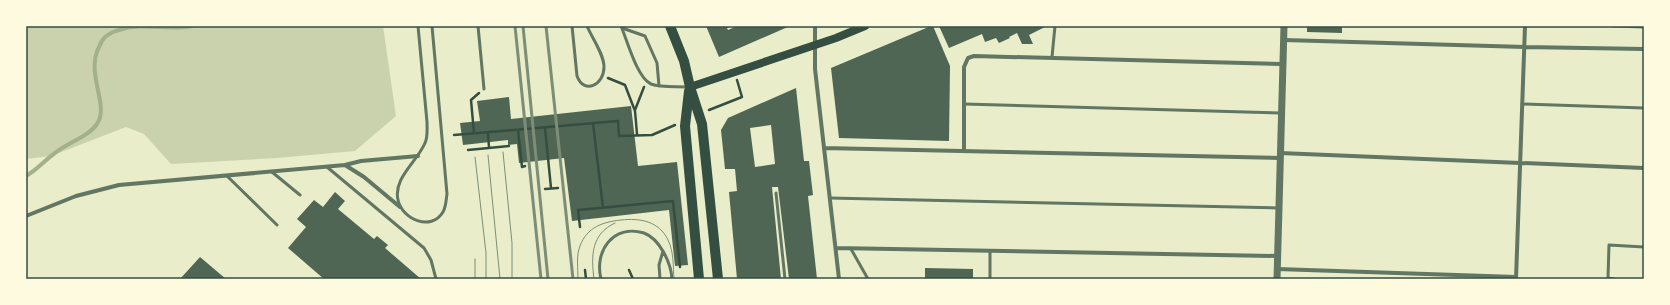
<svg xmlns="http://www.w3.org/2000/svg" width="1670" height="305" font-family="'DejaVu Sans',sans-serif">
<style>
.green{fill:#cad2ad}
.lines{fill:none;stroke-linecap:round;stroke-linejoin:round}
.stream{stroke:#a3b18a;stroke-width:4}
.building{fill:#4f6655;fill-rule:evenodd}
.path{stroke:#344e41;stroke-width:2.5}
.service{stroke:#617663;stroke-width:3}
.minor{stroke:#617663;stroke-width:4}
.tertiary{stroke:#617663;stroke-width:7}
.secondary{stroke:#344e41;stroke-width:8}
.primary{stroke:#344e41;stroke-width:10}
.tram{stroke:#7c8e77;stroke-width:1}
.rail{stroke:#7c8e77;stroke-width:3}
.neatline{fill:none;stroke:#344e41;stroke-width:1.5}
</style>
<rect width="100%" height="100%" fill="#e9edc9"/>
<!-- green -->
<path class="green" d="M26,26H383L396,116L355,151L277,158L171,164L144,134L126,127L51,156L26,159Z"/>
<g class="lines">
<!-- stream -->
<path class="stream" d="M26,176C37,170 45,160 55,153C67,143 88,137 97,124C110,105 85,74 99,47C102,38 110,32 119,30C143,22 168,31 192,26"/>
</g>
<!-- building -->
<path class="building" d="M706,26H732L727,28L728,30L737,26H790L719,57Z
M931,26H933L950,66L949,141L839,138L831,68Z
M939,26H1045V27L1029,35L1033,44H1022L1017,33L1009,37L1010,38L999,43L996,38L985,42L982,34L949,48Z
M1307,26H1342V33L1307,32Z
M796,88L804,161H809L813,195L808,196L817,279H789L778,187H772L781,279H737L729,192L737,191L735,169H725L721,130L728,118ZM771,125L775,164L755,167L750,128Z
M509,97L511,119L631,106L638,166L677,162L688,265L675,266L669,210L572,221L564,158L519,163L517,144L508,145V140L463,145L460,123L480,121L477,101Z
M335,192L345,201L338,209L374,239L377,236L388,245L385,248L421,279H324L288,248L306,227L297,219L314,200L323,207Z
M200,257L226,279H180Z
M925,268L973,269V279H925Z"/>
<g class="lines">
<!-- path -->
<path class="path" d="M608,78L625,85L635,111L637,134
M635,110L644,87
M709,110L742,97L737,80
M593,123L603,208
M545,128L551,188
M518,130L522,167L525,166
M488,132L489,148
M474,133L471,100L479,93
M454,135L618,121L619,136L652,135L675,125
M468,150L509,146
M545,189L558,188
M580,227L578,210L673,201L680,267
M585,270L586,279
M629,270L633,279"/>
<!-- service -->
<path class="service" d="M418,26L427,122C427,129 428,137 425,143C417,162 393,178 398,200C402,219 431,232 443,212C446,207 446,200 447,194L432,26
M478,26L484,89
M572,26L577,76C584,95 604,85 604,67C604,54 592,38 587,26
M621,26C627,40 637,78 651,84C662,88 677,86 689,87
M1613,26L1644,27
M622,28L645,36L657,63L659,86
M1052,57L1055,26
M964,104L1281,113
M1522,104L1644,108
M327,167L424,248L431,260L436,279
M272,172L300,195
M227,176L277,225
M776,193L785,279
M830,198L1278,208
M851,249L868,279
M601,279C594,251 613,224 644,233C660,239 671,263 672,279
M660,279L659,265L663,251
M990,279V251
M1614,279L1608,278L1609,245L1644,247"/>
<!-- minor -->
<path class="minor" d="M815,26V69L839,279
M1284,40L1525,47L1644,49
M824,148L1280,158
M964,150V67L968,58L974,56L1282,64
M1280,153L1644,168
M345,165L364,177L400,207
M26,216L76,196L119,185L345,165L361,161L418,156
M836,248L1277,256
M1277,269L1516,277
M1516,279L1525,26"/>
<!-- tertiary -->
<path class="tertiary" d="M1277,279L1284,26"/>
<!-- secondary -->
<path class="secondary" d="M690,87L836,38L865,26"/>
<!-- primary -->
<path class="primary" d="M670,26L684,61L690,87L702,124L718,279
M689,91L685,126L699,279"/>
<!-- tram -->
<path class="tram" d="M503,152L512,243V279
M488,155L500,279
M475,157L486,253V279
M475,259V279
M578,279C578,268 576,256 580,246C587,227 603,222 621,220C640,218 659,221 668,240C674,252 673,266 674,279
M594,279C591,256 591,234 615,223"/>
<!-- rail -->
<path class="rail" d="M515,26L541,279
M523,26L548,279
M546,26L573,279"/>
</g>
<!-- border -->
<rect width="1670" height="305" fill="none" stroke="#fefae0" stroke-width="54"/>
<rect x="27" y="27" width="1616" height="251" class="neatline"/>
</svg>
